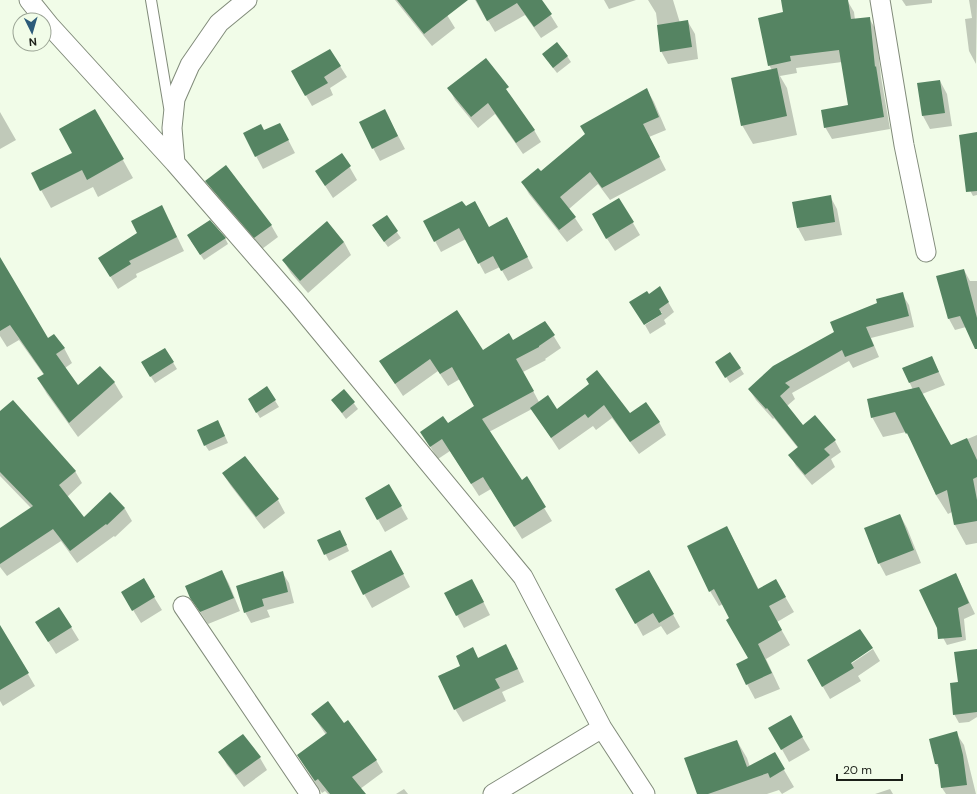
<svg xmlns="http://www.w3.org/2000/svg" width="977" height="794" font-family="'DM Sans',sans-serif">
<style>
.shadow{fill:#0003}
.building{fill:#558462}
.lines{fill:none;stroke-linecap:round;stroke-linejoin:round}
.lane-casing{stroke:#818b7a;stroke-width:12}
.street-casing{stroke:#818b7a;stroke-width:21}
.lane{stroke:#fff;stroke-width:10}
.street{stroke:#fff;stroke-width:19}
</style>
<rect width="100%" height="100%" fill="#f1fce8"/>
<!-- shadow -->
<path class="shadow" d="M395,0H434L447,15L455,28L432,46Z
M475,0H541L558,27L541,38L525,15L495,32L489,22L487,21Z
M604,0H636L609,9Z
M648,0H673L680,23L688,22L695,34L698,59L668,64L661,51L656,13Z
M782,0H847L854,12L855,20L869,18L876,30L881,77L890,129L832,139L825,127L849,106L842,62L796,68L797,73L780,76L787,88L797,135L753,144L742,125L772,70L769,65L784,13Z
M902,0H932V3L906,6Z
M969,0H977L976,64L969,51L965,19L972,18Z
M543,55L567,56L571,62L557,73Z
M483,61L534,130L541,142L523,154L495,114L478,128L455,100L449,88Z
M340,66L347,77L330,88L333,95L312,106L292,71Z
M940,81L947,94L952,126L930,129L923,116L918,84Z
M647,90L654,102L666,130L649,137L666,170L610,200L598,184L569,209L583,230L567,242L529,194L522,182L541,173L586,134Z
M385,111L405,149L380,161L373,148Z
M0,112L16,140L0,149Z
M280,124L295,153L263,169L256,156L264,131Z
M105,128L133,178L98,197L93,187L51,208L41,190L74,154Z
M977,133V195L973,196L966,183Z
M342,154L357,180L333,198L324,184Z
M206,181L271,225L278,237L262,249L213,193Z
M830,196L837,209L842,235L805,241L798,228Z
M619,199L640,235L615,251L600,228Z
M386,217L401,238L388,247L373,226Z
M169,220L184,251L136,274L137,277L118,289L107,271Z
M424,221L489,228L513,229L533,268L508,281L500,267L485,274L466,239L441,252Z
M225,238L228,244L204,260L191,241Z
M344,242L351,255L308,293L291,273L283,260Z
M0,262L47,340L64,348L72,363L65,368L78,387L114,382L123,397L78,437L47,394L38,379L44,375L19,340L7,347L0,336Z
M964,270L970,281H977V349L966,327L955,330L949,319L938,277Z
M660,288L674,312L664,320L666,324L650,334L645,325L662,314V312L644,324L649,296Z
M902,294L909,305L914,327L871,338L879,357L853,368L849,361L792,393L795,399L787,406L803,426L815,416L835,441L841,452L831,459L835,467L812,485L796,466L790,455L798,448L774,418L773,419L756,400L749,389Z
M545,322L561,348L545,359L546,360L523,372L539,402L557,410L590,384L630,414L659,422L666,435L639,454L612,418L596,430L593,426L559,450L532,409L489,432L521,481L526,478L552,521L522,539L491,489L479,496L450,451L438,459L421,432L448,425L475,407L460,379L448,386L438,371L403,396L380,361L482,351L513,341Z
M165,349L177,369L155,383L142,363Z
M932,357L945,385L922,394L951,446L977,435V543L966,545L955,525L952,512L948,514L936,495L915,447L906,432L883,437L872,417L913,390L903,368Z
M720,368H740L744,374L730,383Z
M267,388L279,407L260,418L249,399Z
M344,390L358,409L346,419L332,400Z
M0,417L75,471L82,483L67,497L83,519L110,494L125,509L132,521L115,537L114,536L77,563L61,541L7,576L0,567V529L31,508L0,476Z
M221,427L228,443L209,451L205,445Z
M223,474L278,500L285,513L264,529L231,486Z
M389,485L408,519L385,532L366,498Z
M900,515L907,528L921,563L886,576L879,563Z
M727,527L759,590L776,581L794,612L777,622L790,645L766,659L780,689L755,699L747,684L750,658L723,604L719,606L710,591Z
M343,537L349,551L329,561L319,541Z
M398,564L410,587L372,608L352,572Z
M222,571L229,584L240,611L208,624L191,598Z
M649,571L680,627L667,635L661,626L643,636L617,589Z
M282,572L289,583L294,603L267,610L270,617L251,623L245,612Z
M956,574L975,614L964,619L966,640L947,645L941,634Z
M445,593H479L490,615L464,628Z
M154,597L162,610L141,623L130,605Z
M71,627L79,640L56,654L44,635Z
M8,640L35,686L3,706L0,701V644Z
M473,649L478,658H513L524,682L502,692L506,701L463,722L455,709L462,666Z
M873,649L880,661L858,676L861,681L830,699L808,661L846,665L848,666Z
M977,650V717L969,722L959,723L954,714L959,683Z
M312,714L344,724L376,760L383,772L360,789L362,794H328L325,791L322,793L305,767L298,755L326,735Z
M790,716L810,750L789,762L770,728Z
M956,733L964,745L976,794H946L942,788L940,770L936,764Z
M737,741L747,758L750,767L774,753L794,787L782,794L779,790L767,794H698Z
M220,752L260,758L267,770L244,787L227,765Z
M404,789L408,794H396Z
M890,789L893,794H875Z"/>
<!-- building -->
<path class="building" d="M397,0H468L424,34Z
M476,0H542L552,14L534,27L517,3L487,21Z
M781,0H848L851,19L870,17L875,67L876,66L884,117L824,128L821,110L848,105L839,50L790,56L791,61L768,66L758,18L783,12Z
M688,20L692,47L660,52L657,25Z
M557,42L568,56L553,68L542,54Z
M330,49L341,66L324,77L328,83L305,96L291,71Z
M486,58L509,87L506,89L535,130L516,143L488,103L471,117L447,88Z
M777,68L787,116L741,126L731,78Z
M940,80L945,113L922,116L917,83Z
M647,88L659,117L643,124L660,157L602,188L590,172L560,197L576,217L559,230L521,182L538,168L541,171L585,134L580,126Z
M95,109L124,159L87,180L82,170L40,191L31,173L72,153L59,129Z
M385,109L398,136L372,149L359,122Z
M280,123L289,140L255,157L243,133L261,124L264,130Z
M977,132V191L966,192L959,135Z
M342,153L351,166L325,186L315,171Z
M226,165L272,225L254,238L205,181Z
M831,195L835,222L797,228L792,202Z
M619,198L634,222L606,239L592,214Z
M462,201L466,206L475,201L489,227L507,217L528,257L501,271L493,256L478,264L459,228L434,242L423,221Z
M162,205L177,237L129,261L131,264L110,277L98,258L137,233L131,221Z
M387,215L398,231L384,242L372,225Z
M210,220L226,238L200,255L187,235Z
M327,221L344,242L300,281L282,260Z
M0,257L48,338L54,334L65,348L56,354L78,385L100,366L115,382L69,423L37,378L44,374L10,325L0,331Z
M964,269L977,318V349H975L960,316L948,319L936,276Z
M660,286L669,302L659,309L662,314L644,325L629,302L647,291L649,294Z
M903,292L909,316L866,327L874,346L845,357L842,350L785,383L790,387L780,396L803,425L815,415L836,440L824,449L830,455L805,475L788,455L798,447L767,408L766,409L748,389L773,366L834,332L830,322L877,303L876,299Z
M457,310L483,350L509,333L513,340L545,321L555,335L539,346V347L516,359L534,391L482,419L522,480L527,476L546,507L514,527L483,477L471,484L442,439L430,447L420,432L443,416L448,423L474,406L452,367L440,374L430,359L395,384L379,361Z
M165,348L174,362L150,377L141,362Z
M730,352L741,368L725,378L715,362Z
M932,356L939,372L909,383L902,368Z
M597,370L630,413L646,402L660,422L630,442L604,405L588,418L585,414L551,438L530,408L548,395L557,409L589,384L586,379Z
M267,386L276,400L256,413L248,399Z
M919,387L951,445L967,438L977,460V477L973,479L977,500V521L954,525L947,490L936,495L907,433L906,434L895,412L871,418L867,399Z
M344,389L355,402L342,413L331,400Z
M13,400L76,471L59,485L84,517L110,492L125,508L107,525L106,524L70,551L53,529L0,564V528L33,506L0,472V411Z
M218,420L225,436L204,446L197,430Z
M245,456L279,499L256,517L222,473Z
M389,484L402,506L377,520L365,498Z
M900,514L914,550L878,564L864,528Z
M727,526L758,589L776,579L786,597L769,606L782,630L758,644L772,673L746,685L736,664L748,658L726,620L729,618L714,589L709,592L687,546Z
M340,530L347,545L324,555L317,540Z
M391,550L404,574L363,595L351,571Z
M222,570L234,598L200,612L190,598L185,586Z
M649,570L674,614L659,623L653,613L635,624L615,589Z
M283,571L288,592L262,599L264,606L244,613L236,586Z
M956,573L969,603L958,608L962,637L938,639L937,628L919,590Z
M144,578L155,597L132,611L121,592Z
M472,579L484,602L456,616L444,593Z
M59,607L72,627L48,642L35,622Z
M0,625L29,673L0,690Z
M860,629L873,648L851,663L854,668L822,687L807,660Z
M506,644L518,669L495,679L500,688L454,710L438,676L460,666L456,656L473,647L478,658Z
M977,649V712L953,715L950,683L958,682L954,652Z
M328,701L344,723L348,720L377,760L352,777L366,794H330L318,779L315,781L297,755L327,733L311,714Z
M791,715L803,737L781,750L768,728Z
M957,731L963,755L967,785L941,788L938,764H935L929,739Z
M243,734L261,757L236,775L218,752Z
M737,740L747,767L775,752L785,769L770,778L768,773L708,794H697L684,758Z"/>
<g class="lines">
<!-- lane casing -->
<g class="lane-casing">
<path id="lane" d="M151,0L169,107"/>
</g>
<!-- street casing -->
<g class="street-casing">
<path id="street" d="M29,0L50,26L175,163L295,301L523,577L602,728L645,794
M880,0L904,145L926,252
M175,163L172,128L175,99L190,65L219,23L247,0
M183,606L310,794
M493,794L602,728"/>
</g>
<!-- lane -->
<use href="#lane" class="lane"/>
<!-- street -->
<use href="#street" class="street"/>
</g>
<!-- north arrow -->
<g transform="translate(32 32) rotate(175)"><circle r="19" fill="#f1fce8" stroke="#9ba495"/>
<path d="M0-3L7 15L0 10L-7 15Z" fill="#2c5b7a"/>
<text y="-6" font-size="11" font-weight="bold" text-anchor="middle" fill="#1b1f18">N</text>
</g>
<!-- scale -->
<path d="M837 774v6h65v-6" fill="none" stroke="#1b1f18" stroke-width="2"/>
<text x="843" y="774" font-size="12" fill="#1b1f18" stroke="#f1fce8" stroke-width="3" paint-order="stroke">20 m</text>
</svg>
